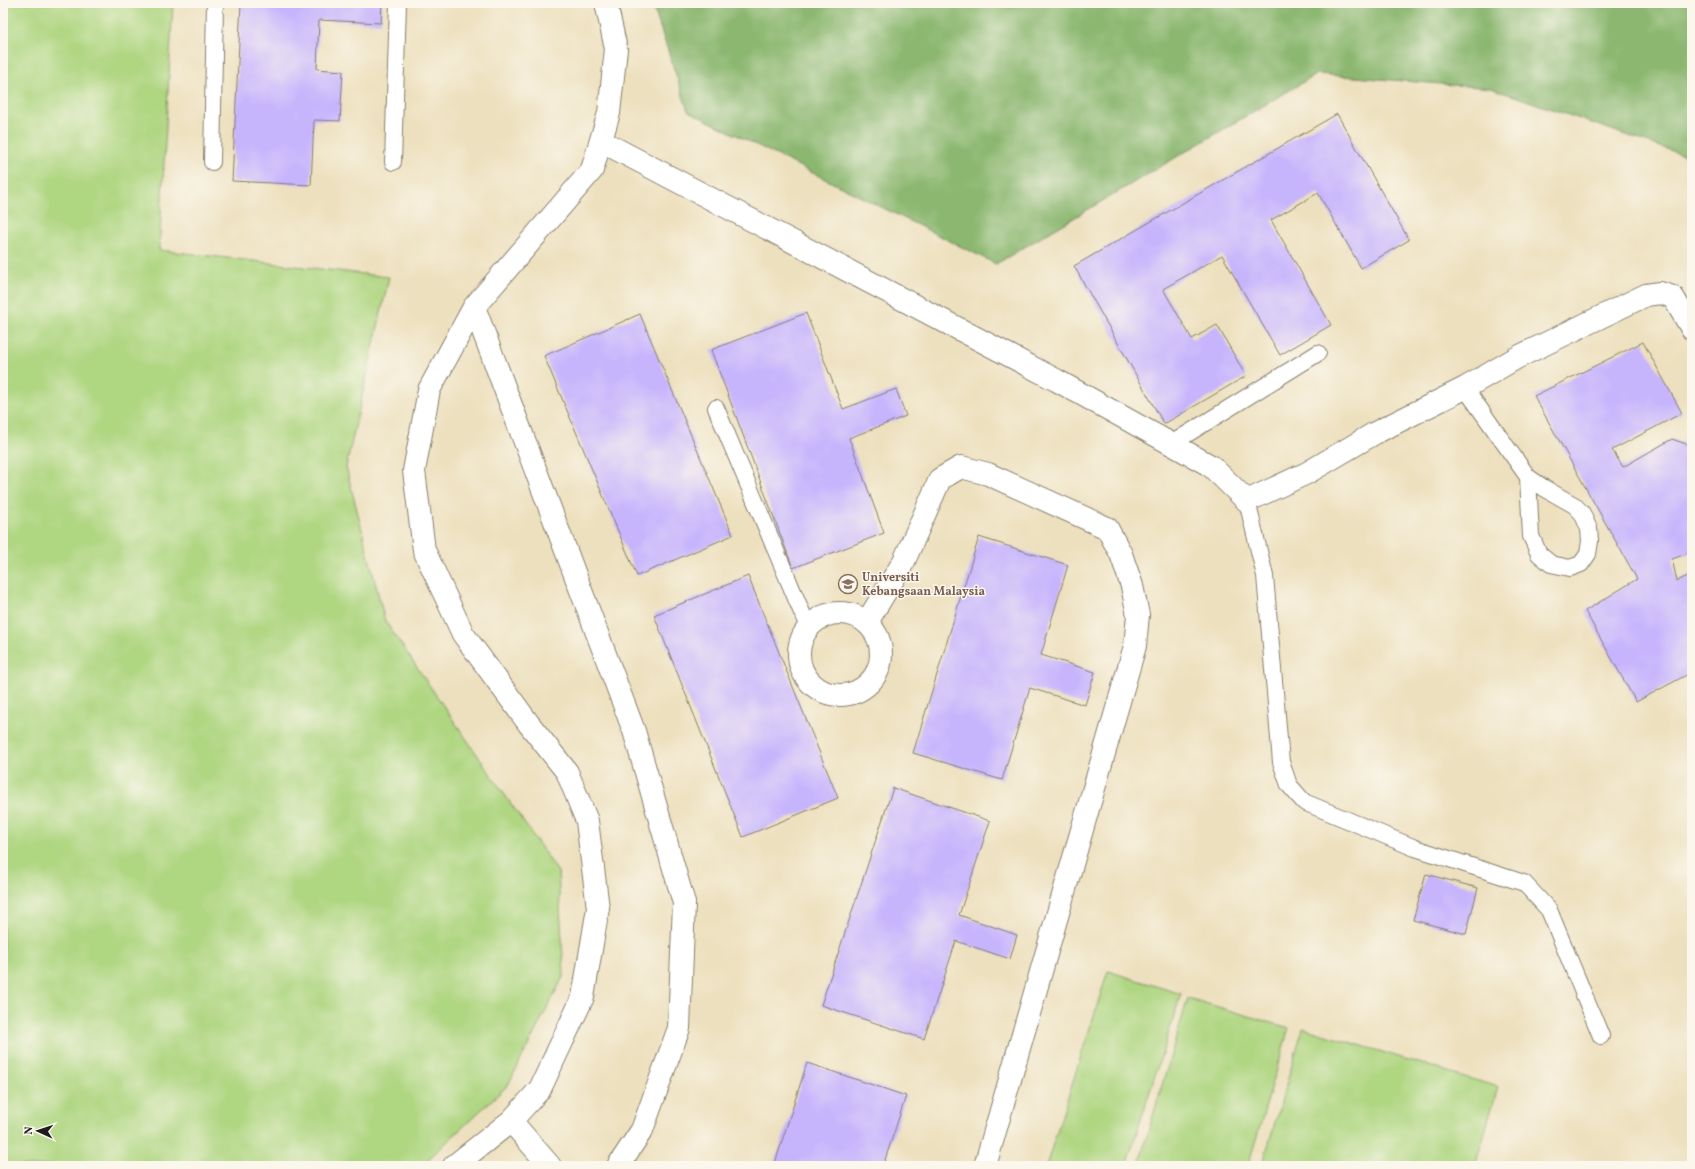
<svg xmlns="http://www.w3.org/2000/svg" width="1695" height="1169" font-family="Vollkorn,serif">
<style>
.green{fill:#afd681;stroke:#66794e}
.forest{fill:#8bb76f;stroke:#546a46}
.building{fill:#c6b4fd}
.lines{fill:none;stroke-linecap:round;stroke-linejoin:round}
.lane-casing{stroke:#847e6d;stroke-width:18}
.street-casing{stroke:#847e6d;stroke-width:24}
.lane{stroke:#fff;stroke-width:16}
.street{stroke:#fff;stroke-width:22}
.labels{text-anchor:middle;stroke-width:3;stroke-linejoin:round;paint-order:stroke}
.education-label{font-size:12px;font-weight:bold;fill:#785e54;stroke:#fbf7ec;text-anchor:start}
</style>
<rect width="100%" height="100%" fill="#fbf7ec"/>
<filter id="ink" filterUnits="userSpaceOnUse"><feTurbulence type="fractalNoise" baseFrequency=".025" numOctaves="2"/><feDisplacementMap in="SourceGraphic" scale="8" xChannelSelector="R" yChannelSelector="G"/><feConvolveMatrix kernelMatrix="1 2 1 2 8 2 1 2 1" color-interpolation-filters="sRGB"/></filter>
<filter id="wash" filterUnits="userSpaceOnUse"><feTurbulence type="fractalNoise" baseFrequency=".012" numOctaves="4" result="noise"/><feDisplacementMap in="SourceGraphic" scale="16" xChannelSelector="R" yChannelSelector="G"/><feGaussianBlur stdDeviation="0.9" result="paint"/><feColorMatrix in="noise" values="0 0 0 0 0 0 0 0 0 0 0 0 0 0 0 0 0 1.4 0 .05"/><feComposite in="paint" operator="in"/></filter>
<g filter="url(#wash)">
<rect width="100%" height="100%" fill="#ede0be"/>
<!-- green -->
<path class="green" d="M3,3H173L159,250L389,277L346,467L385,621L558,872L564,975L508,1085L421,1166H3Z
M1108,971L1181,994L1126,1166H1046Z
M1188,998L1289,1028L1248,1166H1138Z
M1303,1028L1498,1087L1475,1166H1262Z"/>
<!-- forest -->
<path class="forest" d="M652,3H1692V158L1491,88L1317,74L996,264L688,111Z"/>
<g id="blocks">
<!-- building -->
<path class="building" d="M241,3H382L381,23L319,20L317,69L343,71L340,121L314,120L311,185L232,181Z
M1337,114L1409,240L1361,268L1318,193L1271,220L1331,325L1280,355L1222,255L1163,289L1192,339L1217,325L1246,376L1164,424L1074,266Z
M806,313L843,409L896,389L906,416L849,438L884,533L793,568L711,350Z
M640,314L733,535L637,576L544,356Z
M1643,342L1682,413L1612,450L1623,467L1672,439L1692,446V552L1672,559L1677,581L1692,574V672L1636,702L1585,611L1637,579L1534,396Z
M979,537L1068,565L1041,655L1095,672L1085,705L1030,688L1002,780L913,753Z
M748,576L838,798L743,837L654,615Z
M893,788L990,821L959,915L1017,935L1010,959L956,941L924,1039L821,1005Z
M1426,874L1478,888L1466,934L1413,920Z
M807,1063L906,1096L883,1166H774Z"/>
</g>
</g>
<g filter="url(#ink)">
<use href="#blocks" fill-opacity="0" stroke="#847e6d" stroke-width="1"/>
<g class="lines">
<!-- lane casing -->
<g class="lane-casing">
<path id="lane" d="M212,162L215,3
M393,162L398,3
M1465,388L1528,477L1531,536L1539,554L1551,564L1570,568L1581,564L1588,554L1590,541L1589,529L1582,513L1574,505L1544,488L1528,477
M716,408L808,627
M1171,444L1318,353
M1247,501L1265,576L1281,762L1289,785L1304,802L1415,848L1524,883L1549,910L1601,1036"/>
</g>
<!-- street casing -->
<g class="street-casing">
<path id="street" d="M601,141L1056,380L1211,466L1247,501L1307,473L1375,433L1465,388L1518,357L1646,295L1660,293L1673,297L1692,329
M474,307L634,731L684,903L679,1028L642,1130L618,1166
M799 654a41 41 0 1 1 82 0a41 41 0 1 1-82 0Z
M867,622L904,561L940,479L961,467L988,474L1107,528L1121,554L1132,586L1138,615L1135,646L985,1166
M511,1121L550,1166
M454,1166L511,1121L540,1089L583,997L598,908L587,821L567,772L529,724L463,634L424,550L414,471L429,390L474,307L592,170L609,113L616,49L606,3"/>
</g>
<!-- lane -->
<use href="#lane" class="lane"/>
<!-- street -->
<use href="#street" class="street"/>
</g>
</g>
<!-- icons -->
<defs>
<g id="university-ring" transform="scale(1)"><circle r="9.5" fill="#fbf7ec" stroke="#8d6e63" stroke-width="1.5"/><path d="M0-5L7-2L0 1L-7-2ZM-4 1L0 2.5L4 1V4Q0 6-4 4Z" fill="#8d6e63"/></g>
</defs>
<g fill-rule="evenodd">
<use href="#university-ring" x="848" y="584"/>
</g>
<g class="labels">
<!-- education labels -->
<g class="education-label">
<text x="862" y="581">Universiti<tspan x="862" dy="14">Kebangsaan Malaysia</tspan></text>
</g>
</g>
<!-- margin -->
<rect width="1695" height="1169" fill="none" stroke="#fbf7ec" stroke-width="16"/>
<!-- north arrow -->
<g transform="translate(38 1131) rotate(273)" stroke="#fbf7ec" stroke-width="3" paint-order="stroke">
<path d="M0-3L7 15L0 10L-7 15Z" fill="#1c1c1c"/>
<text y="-6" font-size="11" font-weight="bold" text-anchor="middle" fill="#1c1c1c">N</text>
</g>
</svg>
